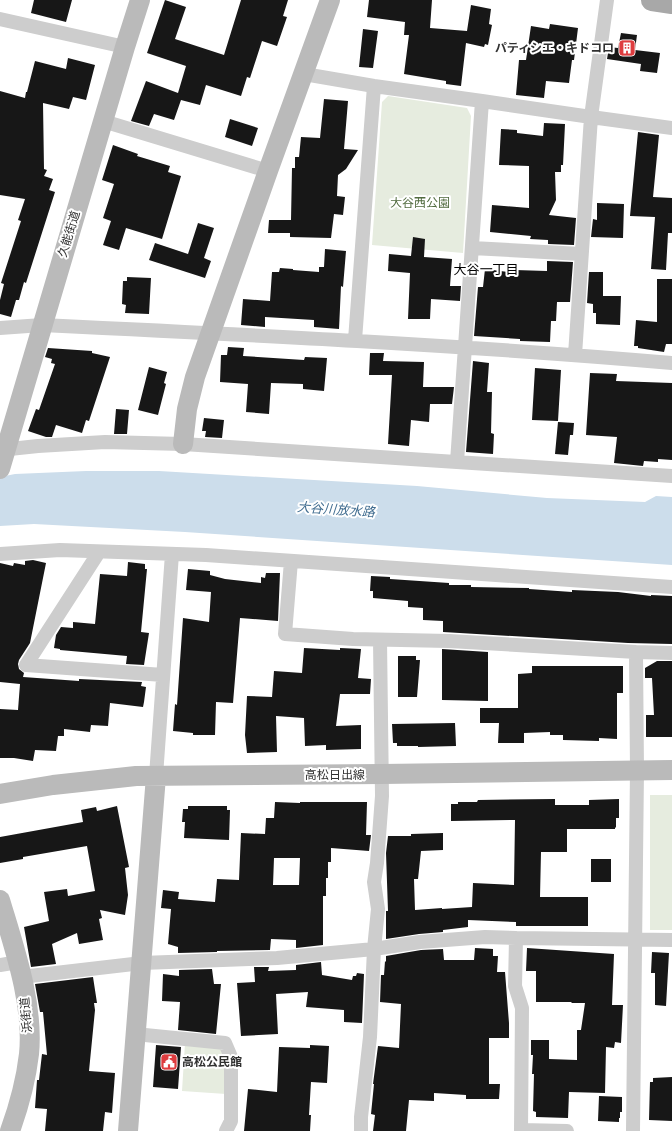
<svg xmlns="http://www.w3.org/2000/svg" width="672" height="1131" font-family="'Alegreya Sans','Noto Sans JP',sans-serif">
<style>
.green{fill:#e6ecdf}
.water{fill:#ccddeb}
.building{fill:#171717;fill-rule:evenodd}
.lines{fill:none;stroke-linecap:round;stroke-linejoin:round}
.street{stroke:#cdcdcd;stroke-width:14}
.secondary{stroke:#bababa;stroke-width:20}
.primary{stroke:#a8a8a8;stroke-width:22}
.labels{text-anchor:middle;stroke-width:4;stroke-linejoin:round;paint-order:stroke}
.poi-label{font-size:12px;font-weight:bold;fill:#303030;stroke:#fff;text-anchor:end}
.park-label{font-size:12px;fill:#516b3f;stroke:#fff}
.street-label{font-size:12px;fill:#303030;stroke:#fff}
.neighbourhood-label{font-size:13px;fill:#000;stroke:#fff}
.water-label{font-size:13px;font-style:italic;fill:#416d90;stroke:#fff}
</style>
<rect width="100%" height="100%" fill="#fff"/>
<!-- green -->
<path class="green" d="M388,96L467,108L471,116L463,253L372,245L382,102Z
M650,795H672V930H650Z
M185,1043L219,1047L227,1056L226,1094L182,1091Z"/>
<!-- water -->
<path class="water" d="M86,471H159L417,486L547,498L645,502L656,496L672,497V565L185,532L34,524L0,526V477L15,474Z"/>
<!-- building -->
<path class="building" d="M34,0H72L66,22L31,13Z
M165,0L186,7L175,39L224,55L241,0H288L283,16L287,17L277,46L262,41L250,78L247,77L241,96L206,85L200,105L181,100L174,120L154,114L149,126L131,121L146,81L178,93L186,66L147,53Z
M369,0H432L430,28L467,31L471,5L491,9L489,24L492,25L488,45L485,44L484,47L466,43L461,86L446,84V81L404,74L409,35H404L405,22L367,17Z
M550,24L578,28L574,60H572L569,83L546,81L544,98L516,95L519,60H526L531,26L549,29Z
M363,29L378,31L373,68L359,67Z
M621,33L637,35L635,50L660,53L657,73L640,71L641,64L607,59L609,47L618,48Z
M68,58L95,65L86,100L73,97L69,109L43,103L44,169L47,170L44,176L53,179L49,190L55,192L26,283L24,282L19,300H16L11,317L0,314V300L4,284L1,283L21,221L18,220L25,199L0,195V91L25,98L26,92H27L35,61L66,69Z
M324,99L348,101L344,149L358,150L346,169L338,175L337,196L345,197L343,215L334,214L331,238L290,237V233H268L269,220H291L292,168H295V157H299L301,137L320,138Z
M230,119L258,128L252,146L225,137Z
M544,123L565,124L563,165H561V172H555L556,200L549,215L576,218L574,245L548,244V240L530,239L531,236L490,232L492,205L529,208V166L499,165L501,129L517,130V133L543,136Z
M638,132L659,135L653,197L672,198V233H668L666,270L651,269L655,217L630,216Z
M113,145L138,154L137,156L170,166L168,172L181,176L162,239L126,228L119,250L103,245L111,221L103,218L114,184L102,180Z
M597,203L624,204L623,238L591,237L593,219L597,220Z
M198,223L214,228L204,258L211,261L205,278L149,260L155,243L188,254Z
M413,237L425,239L424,257L452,259L450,286H461L460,301L431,299L430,319H408L410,273L388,271L389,254L411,256Z
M325,249L346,251L343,287L341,286L339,329L314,327V320L265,317V327L241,325L243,299L270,301L272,272H279L280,268L293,269V270L319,272V267H324Z
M547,261L573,262L570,302H557L556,321H551L550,342L520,341V339L474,336L478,287H483L485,269L515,273V270L547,271Z
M589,272H603V296H621L620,325L596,324V313H593V304L587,303Z
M127,277L151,278L149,314L125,313L126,305L122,304L123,281H127Z
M657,279H672V344H666L664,352L638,348V346H634L636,320L657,322Z
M228,347L244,348L243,356L304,360L305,357L327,358L324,391L303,389V384L271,383L269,414L246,412L248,384L220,382L221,355H227Z
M48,348L92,351V353L110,357L89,421L86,420L82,433L56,425L52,437H46L28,431L36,409L39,410L55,364L51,363L52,359L45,357Z
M370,353H384L383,361L424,362L423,387H454L452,404H430L429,422L411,420L409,446L388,444L392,375H369Z
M473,361L489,363L487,392H492L491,433L494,434L493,454L466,452Z
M149,367L167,372L164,383L166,384L158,415L138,410Z
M535,368L561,370L558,421L532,420Z
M590,373L617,374L616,381L672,383V460L658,459V462L644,461L643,466L614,463L617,437L586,435Z
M116,409L129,410L127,434H114Z
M204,418L224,420L222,438L205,437L206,431H202Z
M558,422L574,423L573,435H570L568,455L555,454Z
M33,560L46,563L30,643L19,660L18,664L19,669L24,673L23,677L79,681V679L142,682L141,686L146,687L144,702L143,707L110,703L108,726L91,725L90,732L64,729V736H58L56,751L35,750L33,761L14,758H0V709L18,710L20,684L0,682V563L13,566L14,563L25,565V561Z
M128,562L145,564V569H147L141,632L149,633L144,665L126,664L127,656L60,650V649L54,648L56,635L61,627L73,628V622L95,624L100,574L127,576Z
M188,569L210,571V575L225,579L261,583V577L265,578L266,573H280L278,621L240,618L233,703L216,702L215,735H193V733L173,731L175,704L177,705L183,618L209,622L211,592L186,590Z
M371,576L390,577V579L449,583V585H471V587L529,588V589L572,592V590L618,592L651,596V595L672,596V644L628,643L443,632V621L423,620V608L408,607V601L373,598V591H370Z
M304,648L340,650V648L361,649L358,678L371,679L370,694H340L336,726L361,725V749L326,750V745L305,746L304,718L276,716L277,752L247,753L245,735L247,696L272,697L274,671L302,673Z
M442,649L488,652V701L442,700Z
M398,656H416V660H420L417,697H398Z
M657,661H672V737H646V715H654L652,678H645V668Z
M532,666H623V693H617V739L599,738V741L563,740V735H550V732L524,733V743H498L499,723H480V708H518V674L532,673Z
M455,723L456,746L418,747V746H397V743H393L392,724Z
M555,799V805H589V800L619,799V818H616V827L615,828V829H567V852H541L540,897H588V926H516V922L468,920V927L443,930V932L419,934L386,939V911H388L386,853L388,836H411V834L443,833V850L421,851L418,879H414L415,910L442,908V909L472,907L473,883L514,885L515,820L451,821V804H458V802H477L478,800Z
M275,802L300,803V802H367L366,835H371L369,851L331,848V862H328V878H326V896H323V945L296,948V940L271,939L270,950L217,951V952L178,953V947L168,944L171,909L161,908L163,890L179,892L178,899L215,902L217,879L239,880L241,833L265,834L266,818H274ZM274,858H300L299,885H273Z
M117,806L129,867L125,868L128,895L125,915L100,910L102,918L99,919L103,940L79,944L77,933L52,944L56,964L31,967L24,927L49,921L44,892L67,889L68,896L95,891L87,846L23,857V859L0,863V837L83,822L81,810L96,807L97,811Z
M188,806H227V810H230L229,840L184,838L185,822H182L183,809H188Z
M591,859H611V882H591Z
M475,948L493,949V956H498L497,972H505L509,1023V1038H489V1084H500L499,1099H466V1095L434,1093V1101L409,1100L406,1131H373L375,1115L371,1114L374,1084H373L378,1046L399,1048L401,1004L380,1002L381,975H384L385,961L386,962V956L421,950L443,949L444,960H474Z
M527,948L614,954L612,1005H623L621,1043L615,1042L614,1048L606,1047L605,1093L569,1092L568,1118L536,1117V1112L533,1111L534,1074H532L533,1055H531V1040H549V1059L577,1060V1030H581L585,1003H571L572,1002H536V971H526Z
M652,952L669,953L666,1006L655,1005V973H651Z
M321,962L322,975L352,980L353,976H356L357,973L364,974L362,1023L344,1022V1010L306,1007L308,992L276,994L278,1034L241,1036L237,983L255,982L254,967H269L268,971L296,970V965Z
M212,969L214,984H221L216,1034L178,1030L180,1002L162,1001L163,974L179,976V970Z
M93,977L97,1003H94L95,1010L89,1071L115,1073L112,1113L105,1112L103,1131H45L47,1109L35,1108L37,1080H39L42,1054L47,1055L43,1012H40L35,984Z
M156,1045L181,1047L178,1089L153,1087Z
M310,1045L329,1046L327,1083L311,1082L309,1115H311L310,1131H244L248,1089L277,1092L279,1047L310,1048Z
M672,1077V1121L649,1120L650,1082H653V1078Z
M599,1096L622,1097V1112H620V1118H619V1122L598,1121Z"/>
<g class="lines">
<!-- street -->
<path class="street" d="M0,19L125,47
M304,74L374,86L482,101L591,117L672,128
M103,121L268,171
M472,248L581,254
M0,328L42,325C252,335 462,345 672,363
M355,340L374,86
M575,355L591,117L607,0
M0,450L38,446L105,442L183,444L672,476
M457,462L482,101
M99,552L26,665L163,675
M0,554L60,550L206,555L672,587
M291,561L285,634L353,639L449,641L636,652L672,653
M156,776L172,554
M0,965L18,962
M21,977L142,963L277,958L374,949L420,942L485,937L516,938
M135,1034L225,1043L231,1057V1121L226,1131
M521,1130L567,1131
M361,1131V1117L370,1037L374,949L378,909L374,882L377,863L382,796L380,640
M521,1131L522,1008L515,986L516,938L672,940
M633,1131L637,770L636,652"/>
<!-- secondary -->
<path class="secondary" d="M183,444L187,409L195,377L268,171L330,0
M0,469L125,47L140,0
M0,794L53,785L136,776L382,774L672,770
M0,900C14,947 34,1004 29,1054C26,1080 19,1106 10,1131
M128,1131L156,776"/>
<!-- primary -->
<path class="primary" d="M652,0L672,3"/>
</g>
<!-- icons -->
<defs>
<g id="building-square" transform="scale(0.9)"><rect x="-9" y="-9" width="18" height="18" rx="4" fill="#de3c3f" stroke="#fff"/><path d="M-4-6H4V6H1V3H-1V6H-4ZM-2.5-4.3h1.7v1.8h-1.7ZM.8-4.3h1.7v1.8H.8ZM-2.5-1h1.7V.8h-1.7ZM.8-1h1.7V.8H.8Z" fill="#fff"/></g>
<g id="civic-square" transform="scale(0.9)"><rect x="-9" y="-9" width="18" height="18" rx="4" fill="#de3c3f" stroke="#fff"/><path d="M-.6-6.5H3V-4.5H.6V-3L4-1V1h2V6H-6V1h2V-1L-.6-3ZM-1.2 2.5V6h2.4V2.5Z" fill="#fff"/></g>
</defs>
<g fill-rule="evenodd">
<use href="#building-square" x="627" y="48"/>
<use href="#civic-square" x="169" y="1062"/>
</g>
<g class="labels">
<!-- poi labels -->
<g class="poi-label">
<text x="614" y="52">パティシエ・キドコロ</text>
<text x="182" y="1066" text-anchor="start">高松公民館</text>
</g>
<!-- park labels -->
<g class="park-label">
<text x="420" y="207">大谷西公園</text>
</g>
<!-- street labels -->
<g class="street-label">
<text transform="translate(69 234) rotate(-73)" y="4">久能街道</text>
<text x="335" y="779">高松日出線</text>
<text transform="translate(26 1015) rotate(-95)" y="4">浜街道</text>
</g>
<!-- neighbourhood labels -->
<g class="neighbourhood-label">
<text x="486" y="274">大谷一丁目</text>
</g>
<!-- water labels -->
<g class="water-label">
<text transform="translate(336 509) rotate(4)" y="5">大谷川放水路</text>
</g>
</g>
</svg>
